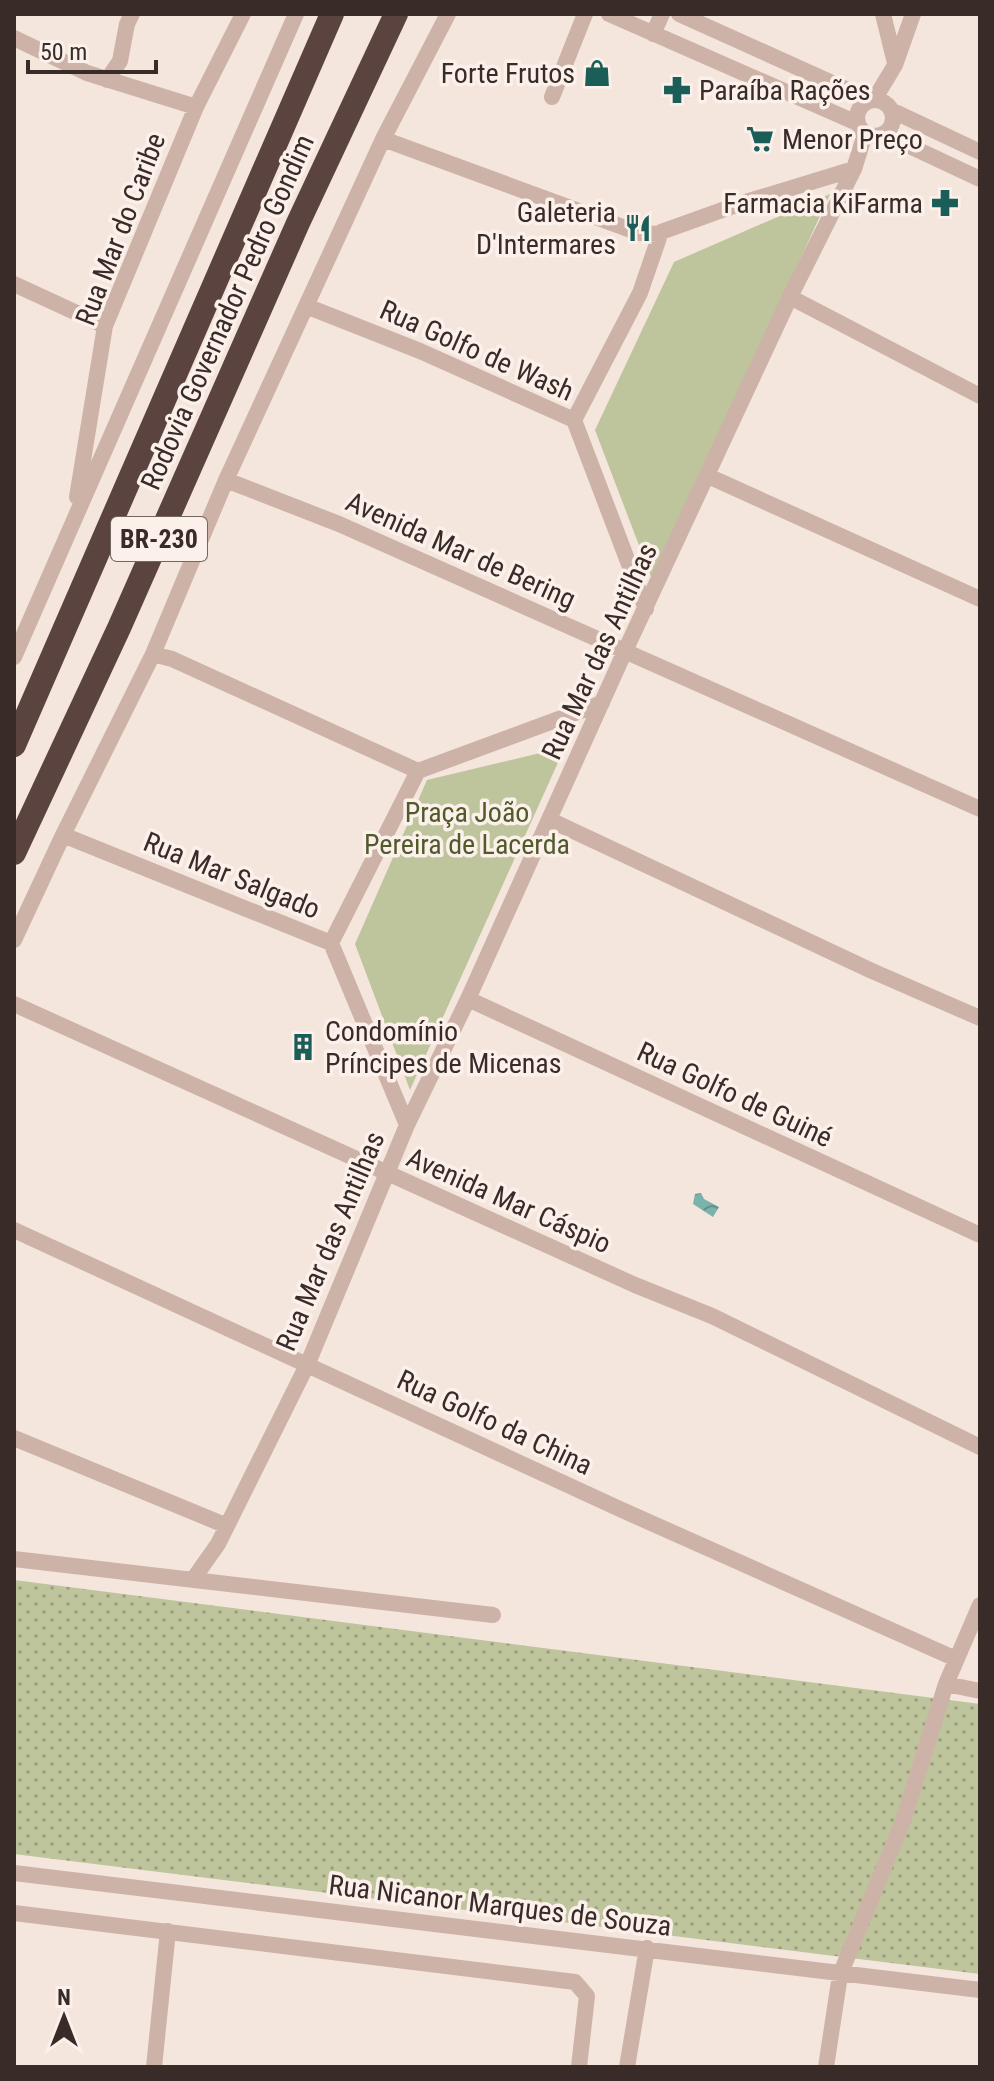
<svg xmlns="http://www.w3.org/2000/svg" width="994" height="2081" font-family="'Roboto Condensed',sans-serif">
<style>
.grass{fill:url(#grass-dots)}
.park{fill:#bec49b}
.water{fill:url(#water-waves)}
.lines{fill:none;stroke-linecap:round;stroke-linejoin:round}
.minor{stroke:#cdb2a7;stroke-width:16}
.highway{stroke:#5b433f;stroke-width:24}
.labels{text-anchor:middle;stroke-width:7;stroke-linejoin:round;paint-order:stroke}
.shield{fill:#fbf0ea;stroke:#736662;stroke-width:2}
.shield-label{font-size:26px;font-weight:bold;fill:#392b28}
.poi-label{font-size:28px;fill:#392b28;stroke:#fbf0ea;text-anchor:end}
.street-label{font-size:28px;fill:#392b28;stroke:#fbf0ea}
.park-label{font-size:28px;fill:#505a2a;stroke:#fbf0ea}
</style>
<defs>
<pattern id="grass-dots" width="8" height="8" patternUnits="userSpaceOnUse" patternTransform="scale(2)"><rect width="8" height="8" fill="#bec49b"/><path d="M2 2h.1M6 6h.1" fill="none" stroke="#9b9f7e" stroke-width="1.8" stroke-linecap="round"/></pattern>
<pattern id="water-waves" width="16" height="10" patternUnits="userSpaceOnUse" patternTransform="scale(2)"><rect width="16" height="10" fill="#79b3ac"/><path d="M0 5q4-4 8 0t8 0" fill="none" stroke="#64928c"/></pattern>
</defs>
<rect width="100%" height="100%" fill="#f4e5dd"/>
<!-- grass -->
<path class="grass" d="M14,1580L980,1704V1974L14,1854Z"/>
<!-- park -->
<path class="park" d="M830,194L653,582L595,430L674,262Z
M565,747L410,1090L355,944L427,780Z"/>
<!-- water -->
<path class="water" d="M701,1193L704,1199L719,1207L713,1217L693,1204L695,1194Z"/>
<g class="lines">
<!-- minor -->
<path class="minor" d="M609,14L857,123
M679,14L870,100
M883,14L895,63
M653,34L662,14
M14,38L87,73L196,107
M107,80L120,61L127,24L132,14
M552,97L585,14
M857 118a18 18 0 1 1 36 0a18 18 0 1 1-36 0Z
M874,100L895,65L913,14
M893,111L980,152
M884,134L980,179
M383,139L639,233L660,234
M14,284L105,326
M790,297L980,396
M306,306L420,351L574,420L646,609
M574,420L640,293L661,232L739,204L854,169
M708,476L980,599
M226,480L339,524L980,809
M77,497L105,326L196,107L243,14
M153,654L172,659L418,771L602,703
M14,657L296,14
M550,820L872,971L980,1018
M63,835L331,943L407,1125
M14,940L63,835L153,654L226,480L383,139L448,14
M331,943L418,771
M468,999L980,1235
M14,1004L635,1285L712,1316L980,1447
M14,1230L622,1510L956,1659
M14,1438L227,1526
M14,1559L493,1615
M194,1578L218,1544L308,1363L407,1125L468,999L625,651L790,297L854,169L865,134
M946,1684L980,1691
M14,1873L980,1990
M14,1913L575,1982L587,1996L579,2067
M154,2067L168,1931
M627,2067L647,1948
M826,2067L840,1975L903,1821L946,1684L980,1605"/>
<!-- highway -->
<path class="highway" d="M14,745L332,14
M14,853L119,628L298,223L396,14"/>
</g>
<!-- icons -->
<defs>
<g id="shop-bare" transform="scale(2.16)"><path d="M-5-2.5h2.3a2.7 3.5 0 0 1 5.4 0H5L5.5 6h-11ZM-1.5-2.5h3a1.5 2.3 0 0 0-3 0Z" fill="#1b5e57" stroke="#fbf0ea" stroke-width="2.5" paint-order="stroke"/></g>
<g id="pharmacy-bare" transform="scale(2.16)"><path d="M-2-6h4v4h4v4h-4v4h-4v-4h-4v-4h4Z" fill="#1b5e57" stroke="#fbf0ea" stroke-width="2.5" paint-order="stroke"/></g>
<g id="supermarket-bare" transform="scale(2.16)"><path d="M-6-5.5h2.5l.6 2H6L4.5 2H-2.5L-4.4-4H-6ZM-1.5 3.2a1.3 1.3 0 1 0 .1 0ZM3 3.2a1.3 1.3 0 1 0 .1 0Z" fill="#1b5e57" stroke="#fbf0ea" stroke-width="2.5" paint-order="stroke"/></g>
<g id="restaurant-bare" transform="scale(2.16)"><path d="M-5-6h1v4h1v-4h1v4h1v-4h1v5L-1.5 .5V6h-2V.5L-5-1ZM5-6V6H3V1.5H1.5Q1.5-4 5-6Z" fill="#1b5e57" stroke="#fbf0ea" stroke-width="2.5" paint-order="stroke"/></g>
<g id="building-bare" transform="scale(2.16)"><path d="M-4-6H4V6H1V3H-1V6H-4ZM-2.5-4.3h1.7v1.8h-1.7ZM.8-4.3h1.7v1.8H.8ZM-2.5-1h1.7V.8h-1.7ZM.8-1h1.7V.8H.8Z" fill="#1b5e57" stroke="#fbf0ea" stroke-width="2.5" paint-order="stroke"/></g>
</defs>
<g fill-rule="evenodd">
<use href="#shop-bare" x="597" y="73"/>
<use href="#pharmacy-bare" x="677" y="90"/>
<use href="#supermarket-bare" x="760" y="139"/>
<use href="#pharmacy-bare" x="945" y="203"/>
<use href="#restaurant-bare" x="638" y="228"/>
<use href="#building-bare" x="303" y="1047"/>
</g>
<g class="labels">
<!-- shield labels -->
<rect class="shield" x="111" y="517" width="96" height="44" rx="6"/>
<g class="shield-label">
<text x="159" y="548">BR-230</text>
</g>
<!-- poi labels -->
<g class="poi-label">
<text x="575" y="83">Forte Frutos</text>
<text x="699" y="100" text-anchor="start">Paraíba Rações</text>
<text x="782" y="149" text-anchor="start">Menor Preço</text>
<text x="923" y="213">Farmacia KiFarma</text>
<text x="616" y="222">Galeteria<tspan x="616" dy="32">D'Intermares</tspan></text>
<text x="325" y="1041" text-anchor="start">Condomínio<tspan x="325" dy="32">Príncipes de Micenas</tspan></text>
</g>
<!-- street labels -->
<g class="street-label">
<text transform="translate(120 229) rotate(-69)" y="10">Rua Mar do Caribe</text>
<text transform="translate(227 312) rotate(-66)" y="10">Rodovia Governador Pedro Gondim</text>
<text transform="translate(477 350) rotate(24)" y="10">Rua Golfo de Wash</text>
<text transform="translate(461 550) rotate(24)" y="10">Avenida Mar de Bering</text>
<text transform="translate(599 651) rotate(-65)" y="10">Rua Mar das Antilhas</text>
<text transform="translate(232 875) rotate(22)" y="10">Rua Mar Salgado</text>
<text transform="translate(735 1094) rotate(25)" y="10">Rua Golfo de Guiné</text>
<text transform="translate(509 1200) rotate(24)" y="10">Avenida Mar Cáspio</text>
<text transform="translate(330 1241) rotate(-67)" y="10">Rua Mar das Antilhas</text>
<text transform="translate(495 1422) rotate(25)" y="10">Rua Golfo da China</text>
<text transform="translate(500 1905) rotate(7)" y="10">Rua Nicanor Marques de Souza</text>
</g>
<!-- park labels -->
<g class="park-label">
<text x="467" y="822">Praça João<tspan x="467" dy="32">Pereira de Lacerda</tspan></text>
</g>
</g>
<!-- border -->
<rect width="994" height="2081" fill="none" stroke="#392b28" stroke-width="32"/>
<!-- north arrow -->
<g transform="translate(64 2017)" stroke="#fbf0ea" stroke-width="6" paint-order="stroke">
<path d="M0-6L14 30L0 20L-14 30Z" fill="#392b28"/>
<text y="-12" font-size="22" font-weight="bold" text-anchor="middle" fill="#392b28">N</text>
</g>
<!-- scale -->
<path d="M28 60v12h128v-12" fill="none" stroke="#392b28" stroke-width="4"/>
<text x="40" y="60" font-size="24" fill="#392b28" stroke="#fbf0ea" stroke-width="6" paint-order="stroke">50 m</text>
</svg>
